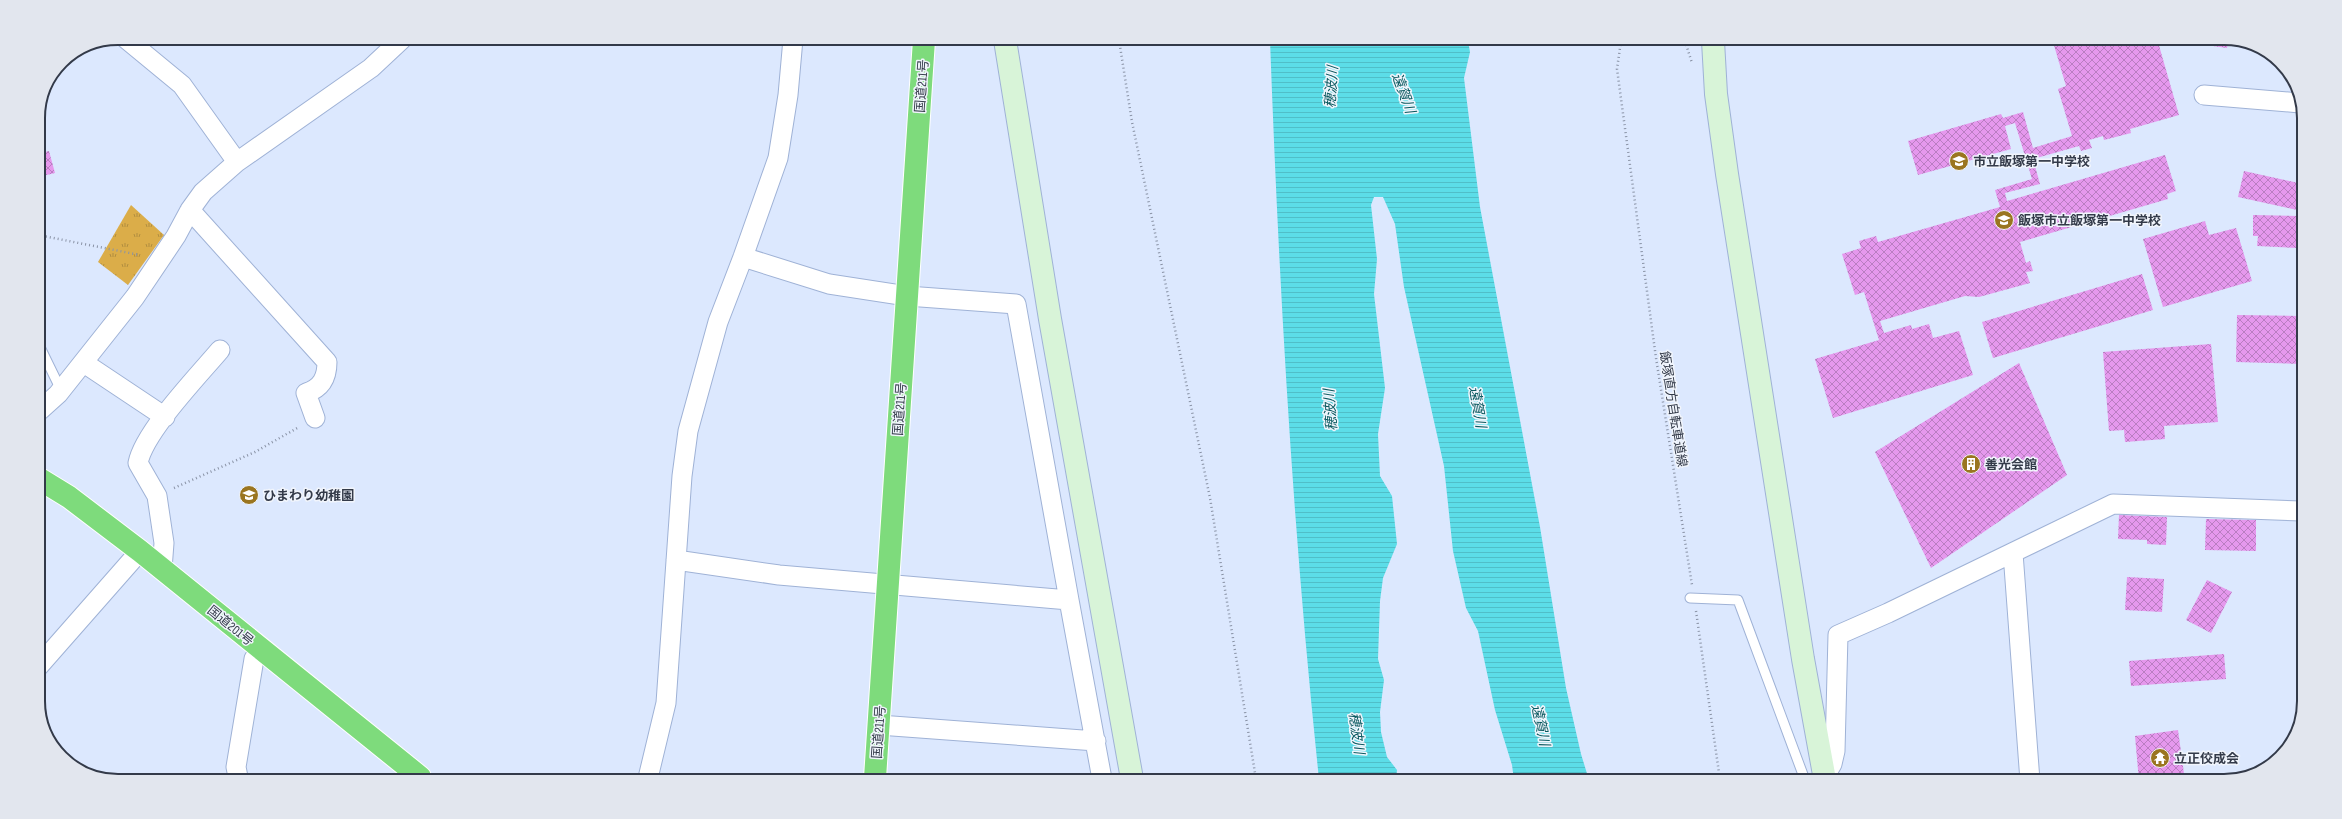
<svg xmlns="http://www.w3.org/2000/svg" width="2342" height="819" font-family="'Sofia Sans Condensed','Noto Sans JP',sans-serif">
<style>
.grass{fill:url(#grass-tufts)}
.water{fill:url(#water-rules)}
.building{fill:url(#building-cross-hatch)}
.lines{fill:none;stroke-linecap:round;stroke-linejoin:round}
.lane-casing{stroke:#9fb2d6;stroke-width:11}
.street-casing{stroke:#9fb2d6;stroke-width:21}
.secondary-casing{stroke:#9fb2d6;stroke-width:24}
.highway-casing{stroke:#fff;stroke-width:24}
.path{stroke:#8a93a6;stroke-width:2.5;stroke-dasharray:1 3;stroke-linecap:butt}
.lane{stroke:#fff;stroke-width:9}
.street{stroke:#fff;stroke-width:19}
.secondary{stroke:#d8f4d8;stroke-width:22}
.highway{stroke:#7edb7c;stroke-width:22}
.labels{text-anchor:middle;stroke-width:3;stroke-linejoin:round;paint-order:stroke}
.street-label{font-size:13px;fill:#333a49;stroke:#f1f5fc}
.poi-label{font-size:13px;font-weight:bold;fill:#333a49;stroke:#f1f5fc;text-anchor:start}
.water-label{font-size:14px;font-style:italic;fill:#0a595f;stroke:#f1f5fc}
.rim{fill:none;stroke:#333a49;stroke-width:2}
</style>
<defs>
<pattern id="grass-tufts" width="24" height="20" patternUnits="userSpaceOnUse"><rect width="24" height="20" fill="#dbad49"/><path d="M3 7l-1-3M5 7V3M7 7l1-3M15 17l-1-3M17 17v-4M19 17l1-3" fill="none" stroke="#b28e3f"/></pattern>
<pattern id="water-rules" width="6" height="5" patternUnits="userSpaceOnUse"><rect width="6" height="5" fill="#5cdde8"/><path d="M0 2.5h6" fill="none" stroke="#50bec8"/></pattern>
<pattern id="building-cross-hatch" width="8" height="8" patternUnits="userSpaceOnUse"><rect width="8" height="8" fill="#e598ed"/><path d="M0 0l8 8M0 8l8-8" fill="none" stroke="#ba7dc2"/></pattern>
</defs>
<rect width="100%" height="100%" fill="#dce8fe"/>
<!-- grass -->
<path class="grass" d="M131,205L164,235L128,285L98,262Z"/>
<!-- water -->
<path class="water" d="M1270,40L1468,41L1470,52L1464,78L1480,207L1540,527L1566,688L1581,754L1589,780H1514L1512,765L1495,710L1478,631L1466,608L1453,551L1444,466L1404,287L1395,224L1383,197H1374L1371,205L1377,259L1374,294L1385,388L1378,434L1380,476L1392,496L1397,544L1383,578L1380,601L1378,659L1384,680L1380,712L1381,732L1387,757L1397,770L1396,779H1319C1293,534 1279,287 1270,40Z"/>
<!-- building -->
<path class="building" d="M2053,42H2158L2179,115L2130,129L2131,133L2104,140L2103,136L2089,140L2092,148L2081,151L2079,146L2033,159L2040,184L2005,193L2007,201L2165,155L2176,191L2167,194L2168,199L2020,242L2026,263L2030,261L2033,271L2026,272L2030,283L1979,297L1965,296L1880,321L1884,333L1911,325L1912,329L1929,324L1933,338L1959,331L1973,375L1833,418L1815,359L1879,340L1864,292L1855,295L1842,254L1861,248L1859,241L1876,236L1878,242L2000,207L1995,190L2032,179L2015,123L2005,126L2011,149L1918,175L1908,141L2001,114L2003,118L2023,112L2033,148L2072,136L2058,89L2066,86Z
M2199,42H2228L2227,48L2199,44Z
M49,151L55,173L38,177V154Z
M2244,171L2303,184L2297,210L2238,197Z
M2253,215L2299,216L2297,248L2257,246L2258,236H2253Z
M2205,221L2209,235L2236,228L2252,281L2163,307L2143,239Z
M2142,274L2153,310L1993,358L1982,322Z
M2237,315L2302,316V364L2236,362Z
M2211,344L2218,422L2164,426L2165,439L2125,442L2124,430L2109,431L2103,352Z
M2019,363L2067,475L1931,568L1875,452Z
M2119,515L2167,517L2166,545L2147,544V540L2118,539Z
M2206,519L2256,520V551L2205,550Z
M2127,577L2164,579L2162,612L2125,610Z
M2207,580L2232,592L2211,633L2186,620Z
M2224,654L2226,679L2131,686L2129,661Z
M2178,730L2185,781H2139L2135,736Z"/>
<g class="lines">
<!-- lane casing -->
<g class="lane-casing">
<path id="lane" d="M38,343L61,390
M1690,598L1738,600L1805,780"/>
</g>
<!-- street casing -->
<g class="street-casing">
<path id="street" d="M125,38L182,85L237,162
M2204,95L2300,103
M190,210L327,362C327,377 322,388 306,393L315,418
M743,257L829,284L907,296L1016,304L1069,600
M84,363L165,417
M38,412L58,394L135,297L176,236L190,210L203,192L237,162L371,68L402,39
M2013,553L2030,781
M676,560L779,575L1069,600L1102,779
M162,569L164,543L157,496L138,463C144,432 198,376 220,350
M38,667L140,551
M879,725L1096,741
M1825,776L1832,764L1835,751L1838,635L1888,613L2113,504L2301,511
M238,777L236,767L254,659L260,649
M648,778L666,703L682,476L688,431L718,322L743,257L778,158L788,95L793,39"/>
</g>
<!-- secondary casing -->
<g class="secondary-casing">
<path id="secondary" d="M1005,40L1050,319L1132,779
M1713,41L1716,94L1727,174L1803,659L1825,780"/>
</g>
<!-- highway casing -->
<g class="highway-casing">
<path id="highway" d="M38,478L69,497L140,551L420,777
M875,778L924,40"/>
</g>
<!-- path -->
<path class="path" d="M1119,40L1132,122L1210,498L1256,779
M1621,41L1617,69L1656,358L1692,585
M1685,41L1692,63
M38,235L140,255
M174,488L255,452L299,427
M1696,611L1720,780"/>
<!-- lane -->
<use href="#lane" class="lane"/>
<!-- street -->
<use href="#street" class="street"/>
<!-- secondary -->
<use href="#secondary" class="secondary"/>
<!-- highway -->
<use href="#highway" class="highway"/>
</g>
<!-- icons -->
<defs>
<g id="school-disc" transform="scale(1)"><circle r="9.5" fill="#9a7520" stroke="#f1f5fc"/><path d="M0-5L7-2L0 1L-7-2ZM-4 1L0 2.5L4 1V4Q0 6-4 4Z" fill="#fff"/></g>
<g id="building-disc" transform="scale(1)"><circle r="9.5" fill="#9a7520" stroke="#f1f5fc"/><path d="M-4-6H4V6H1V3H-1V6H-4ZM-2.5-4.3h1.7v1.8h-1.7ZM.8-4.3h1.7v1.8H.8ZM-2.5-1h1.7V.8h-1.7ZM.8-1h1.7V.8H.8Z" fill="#fff"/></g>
<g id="temple-disc" transform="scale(1)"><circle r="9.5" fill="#9a7520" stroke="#f1f5fc"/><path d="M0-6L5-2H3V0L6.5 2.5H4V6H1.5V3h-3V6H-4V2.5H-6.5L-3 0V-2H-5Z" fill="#fff"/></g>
</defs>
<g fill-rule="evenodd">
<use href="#school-disc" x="1959" y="161"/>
<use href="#school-disc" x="2004" y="220"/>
<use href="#building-disc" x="1971" y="464"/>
<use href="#school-disc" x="249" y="495"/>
<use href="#temple-disc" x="2160" y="758"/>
</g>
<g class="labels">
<!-- street labels -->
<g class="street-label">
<text transform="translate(921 86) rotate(-86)" y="5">国道211号</text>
<text transform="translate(899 409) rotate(-86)" y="5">国道211号</text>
<text transform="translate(1674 409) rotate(81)" y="5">飯塚直方自転車道線</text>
<text transform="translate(231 625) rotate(39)" y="5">国道201号</text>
<text transform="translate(878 732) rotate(-86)" y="5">国道211号</text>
</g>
<!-- poi labels -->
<g class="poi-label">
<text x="1973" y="166">市立飯塚第一中学校</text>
<text x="2018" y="225">飯塚市立飯塚第一中学校</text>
<text x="1985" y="469">善光会館</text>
<text x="263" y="500">ひまわり幼稚園</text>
<text x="2174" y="763">立正佼成会</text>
</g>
<!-- water labels -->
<g class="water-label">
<text transform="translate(1331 87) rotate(-86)" y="5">穂波川</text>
<text transform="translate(1404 93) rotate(70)" y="5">遠賀川</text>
<text transform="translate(1478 407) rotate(80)" y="5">遠賀川</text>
<text transform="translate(1330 410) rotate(-94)" y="5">穂波川</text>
<text transform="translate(1541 725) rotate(78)" y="5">遠賀川</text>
<text transform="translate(1357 733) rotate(82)" y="5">穂波川</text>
</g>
</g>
<!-- crop -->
<path d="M0 0H2342V819H0ZM118 45H2224A73 73 0 0 1 2297 118V701A73 73 0 0 1 2224 774H118A73 73 0 0 1 45 701V118A73 73 0 0 1 118 45Z" fill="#e2e6ee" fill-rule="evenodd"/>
<path class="rim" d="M118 45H2224A73 73 0 0 1 2297 118V701A73 73 0 0 1 2224 774H118A73 73 0 0 1 45 701V118A73 73 0 0 1 118 45Z"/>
</svg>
